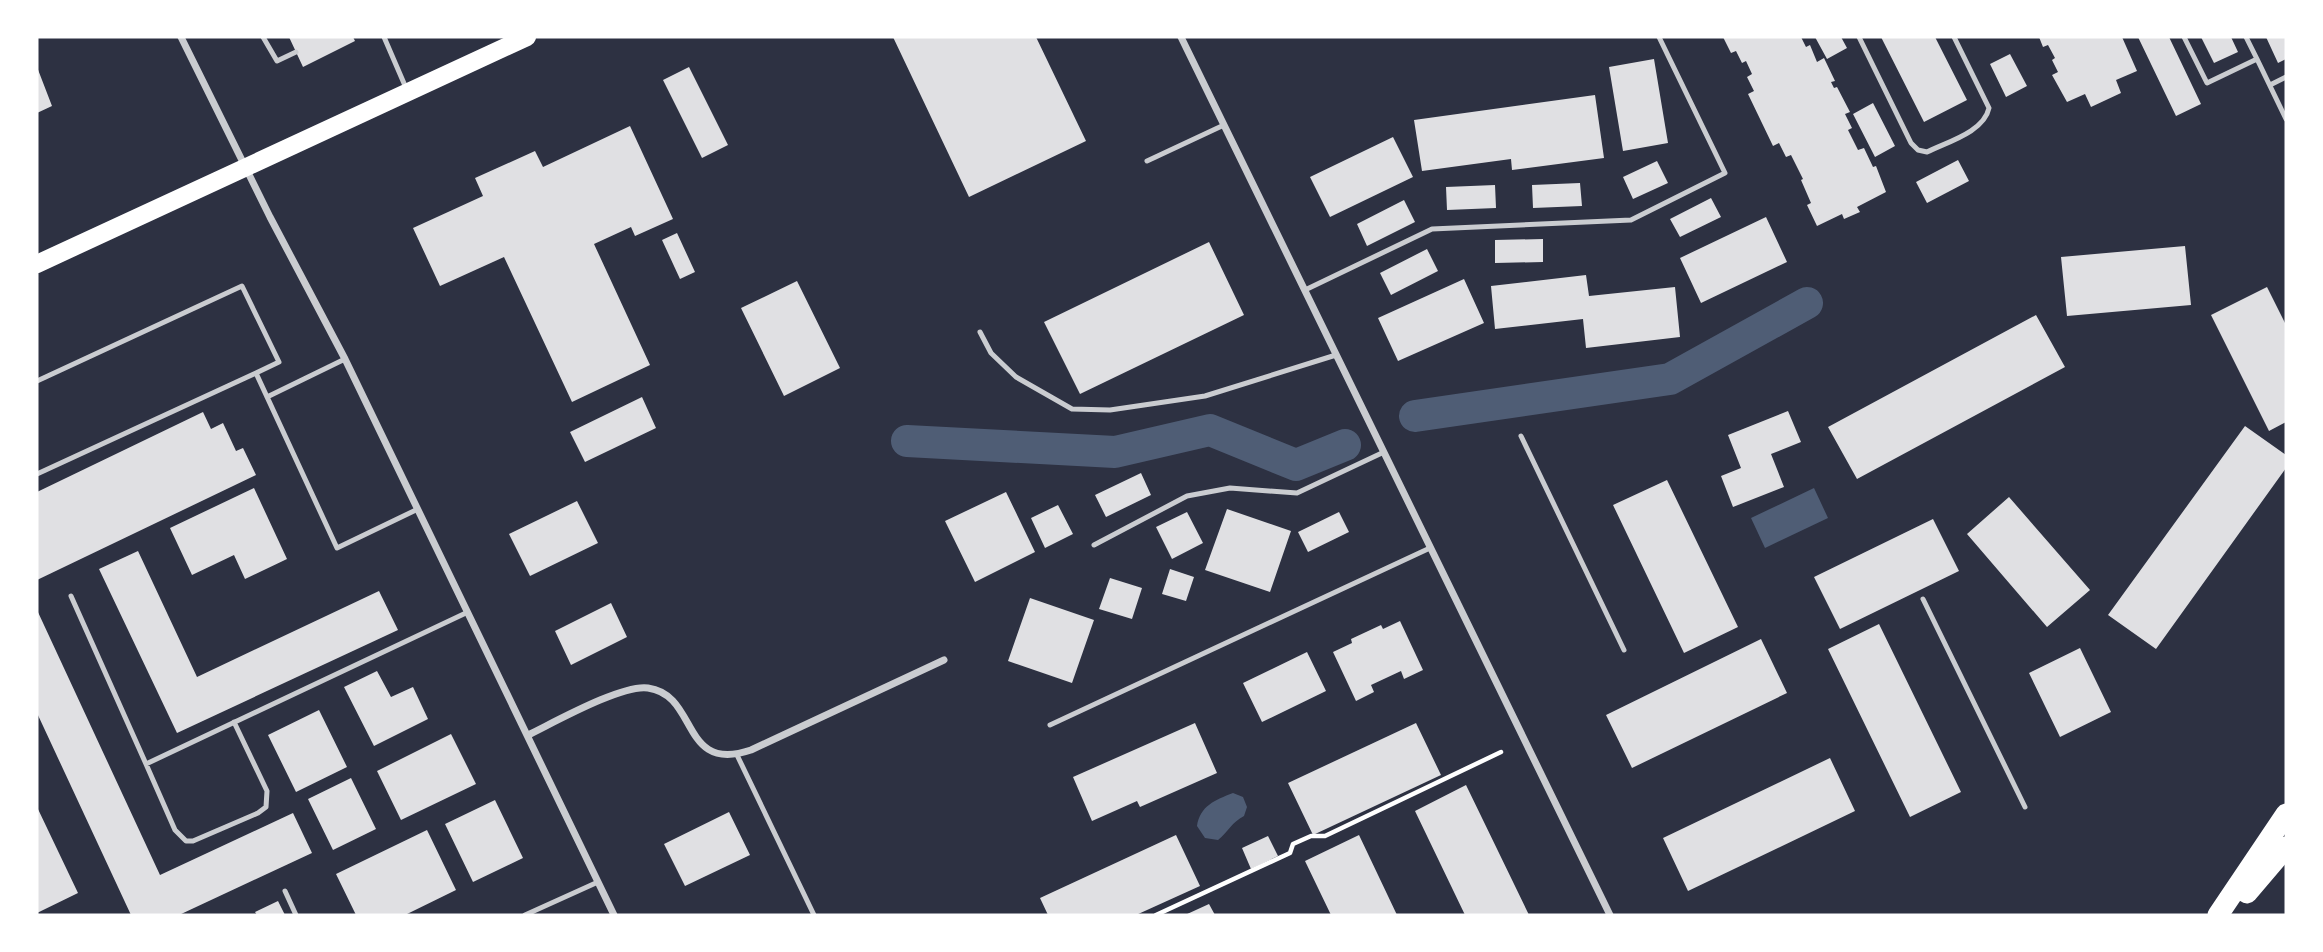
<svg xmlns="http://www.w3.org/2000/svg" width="2323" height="952" font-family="'Source Sans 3',sans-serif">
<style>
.water{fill:#4f5d75}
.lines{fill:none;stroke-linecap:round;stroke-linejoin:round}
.canal{stroke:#4f5d75;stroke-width:32}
.building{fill:#e0e0e3}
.path{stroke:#fff;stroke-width:4.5}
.service{stroke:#caccd0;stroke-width:5}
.minor{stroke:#caccd0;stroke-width:7}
.primary{stroke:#fff;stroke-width:18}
.motorway{stroke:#fff;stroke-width:21}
</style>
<rect width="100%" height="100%" fill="#2d3142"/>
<!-- water -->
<path class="water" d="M1814,488L1828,518L1765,548L1751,518Z
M1233,793L1243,797L1247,807L1244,816C1232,822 1228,832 1218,840L1205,838L1197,826C1200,806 1215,800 1233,793Z"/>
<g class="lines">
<!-- canal -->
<path class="canal" d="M1415,416L1670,379L1807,303
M907,441L1115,452L1210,430L1296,465L1345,445"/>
</g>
<!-- building -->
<path class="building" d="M289,37H353L355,41L303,67Z
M893,37H1036L1086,141L969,197Z
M1723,37H1801L1806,47L1810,45L1817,62L1824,58L1835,81L1831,82L1834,88L1837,87L1850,112L1845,114L1852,128L1848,130L1858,150L1864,148L1873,167L1876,166L1886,192L1857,207L1860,212L1844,219L1842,214L1817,226L1807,205L1811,203L1801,180L1803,179L1791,155L1786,157L1779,143L1773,146L1748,94L1754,91L1747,77L1752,74L1746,61L1742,63L1736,51L1731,53Z
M1815,37H1841L1847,48L1827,59Z
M1881,37H1935L1967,100L1924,122Z
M2039,37H2122L2137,71L2116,80L2121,93L2091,107L2085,94L2067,102L2052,75L2058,72L2052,60L2055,58L2048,45L2043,47Z
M2138,37H2169L2201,104L2176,116Z
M2201,37H2231L2238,52L2214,63Z
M2266,37H2286V59L2278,63Z
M2010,54L2027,86L2006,97L1990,64Z
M1654,59L1668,143L1623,151L1609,67Z
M37,67L52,106L37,113Z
M689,67L728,145L702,158L663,80Z
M1595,95L1604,158L1512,170L1511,159L1422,171L1414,120Z
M1873,103L1895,146L1875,157L1853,114Z
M630,126L673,219L635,236L631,227L594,244L650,365L572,402L504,257L440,286L413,228L483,196L475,178L535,151L543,167Z
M1393,137L1413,177L1330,217L1310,177Z
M1958,160L1969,181L1927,203L1916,182Z
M1657,161L1668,183L1633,199L1623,177Z
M1580,183L1582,206L1533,208L1532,185Z
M1495,185L1496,208L1447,210L1446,187Z
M1711,198L1721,217L1680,237L1670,219Z
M1404,200L1415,222L1367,246L1357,224Z
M1766,217L1787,262L1701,303L1680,258Z
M677,233L695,272L680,279L662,240Z
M1543,239V262L1495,263V240Z
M1209,242L1244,315L1080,394L1044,322Z
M2185,246L2191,305L2067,316L2061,257Z
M1427,249L1438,271L1391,295L1380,273Z
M1586,275L1589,296L1675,287L1680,337L1586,348L1583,319L1495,329L1491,286Z
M1464,279L1484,323L1398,361L1378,318Z
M797,281L840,368L784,396L741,308Z
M2267,287L2286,325V422L2269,431L2211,315Z
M2036,315L2065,367L1857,479L1828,427Z
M642,397L656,428L585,462L570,432Z
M1788,411L1801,442L1771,454L1784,487L1733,507L1721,476L1741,468L1728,435Z
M203,412L211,429L223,423L236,451L243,448L256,475L37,580V492Z
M2245,426L2286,455V468L2156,649L2108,615Z
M1141,473L1151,495L1106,517L1095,495Z
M1667,480L1738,627L1684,653L1613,505Z
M254,488L287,559L245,579L234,555L192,575L170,528Z
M1006,492L1035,552L975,582L945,521Z
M2009,497L2090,590L2047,627L1967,534Z
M577,501L598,543L530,576L509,534Z
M1058,505L1073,534L1045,548L1031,518Z
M1227,509L1291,531L1270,592L1205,570Z
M1187,512L1203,543L1172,559L1156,527Z
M1339,512L1349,532L1308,552L1298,532Z
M1933,519L1959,571L1840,629L1814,577Z
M138,551L197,677L379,591L398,630L177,733L99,569Z
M1170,569L1194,577L1186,601L1162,594Z
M1110,578L1142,588L1132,619L1099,609Z
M1030,598L1094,620L1072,683L1008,661Z
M611,603L627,637L571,665L555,631Z
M37,610L160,875L293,813L312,853L179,915H131L37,713Z
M1400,621L1423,670L1404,679L1401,671L1371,685L1374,692L1356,701L1333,652L1352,643L1351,639L1381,625L1383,629Z
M1879,624L1961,792L1910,817L1828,649Z
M1761,639L1787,693L1632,768L1606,715Z
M2080,648L2111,712L2060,737L2029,673Z
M1307,652L1326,691L1262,722L1243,683Z
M377,671L391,697L413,687L428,719L374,746L344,687Z
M319,710L347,767L296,792L268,735Z
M1195,723L1217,773L1140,807L1137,801L1092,821L1073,777Z
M1416,723L1441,775L1313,835L1288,783Z
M451,734L476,784L401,820L377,771Z
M1830,758L1855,811L1688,891L1663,838Z
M351,778L376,829L333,850L308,799Z
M1466,785L1529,915H1465L1415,811Z
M495,800L523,858L473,882L445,824Z
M37,807L78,893L37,913Z
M729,812L750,855L685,886L664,844Z
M427,830L456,890L405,915H356L336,874Z
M1176,835L1200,886L1136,915H1048L1040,898Z
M1359,835L1397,915H1331L1305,861Z
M1268,836L1278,856L1251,869L1242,848Z
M278,901L285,915H257L255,912Z
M1209,904L1215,915H1185Z"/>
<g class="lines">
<!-- path -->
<path class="path" d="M1156,915L1290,853L1293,844L1311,836H1325L1501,752"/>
<!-- service -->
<path class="service" d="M263,37L277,61L296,52
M384,37L406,88
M1859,37L1911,143L1918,150L1927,152C1947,142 1984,132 1989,108L1954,37
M2184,37L2207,83L2257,59L2286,119
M2246,37L2257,59
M2270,85L2286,77
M1147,161L1224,125
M1305,290L1432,229L1631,220L1725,173L1659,37
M980,332L991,353L1016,377L1072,409L1110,410L1205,396L1336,355
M37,381L242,286L279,362L256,373
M267,397L345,359
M1521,436L1624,650
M37,474L256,373L337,548L418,509
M1094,545L1187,496L1230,488L1297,493L1384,452
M71,596L146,764L468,612
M1923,599L2025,807
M1050,725L1430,548
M737,755L814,915
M146,764L175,830L186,841H193L258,813L266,807L267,791L234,722
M285,891L296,915
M525,915L598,882"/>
<!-- minor -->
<path class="minor" d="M181,37L270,217L345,359L614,915
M1181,37L1610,915
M528,735C553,723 622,684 648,688C699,695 680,774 751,750L944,660"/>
<!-- primary -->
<path class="primary" d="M37,264L527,37"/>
<!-- motorway -->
<path class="motorway" d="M2247,893L2286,847
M2218,915L2286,814"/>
</g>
<!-- border -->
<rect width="2323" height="952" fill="none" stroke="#ffffff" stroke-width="77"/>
</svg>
